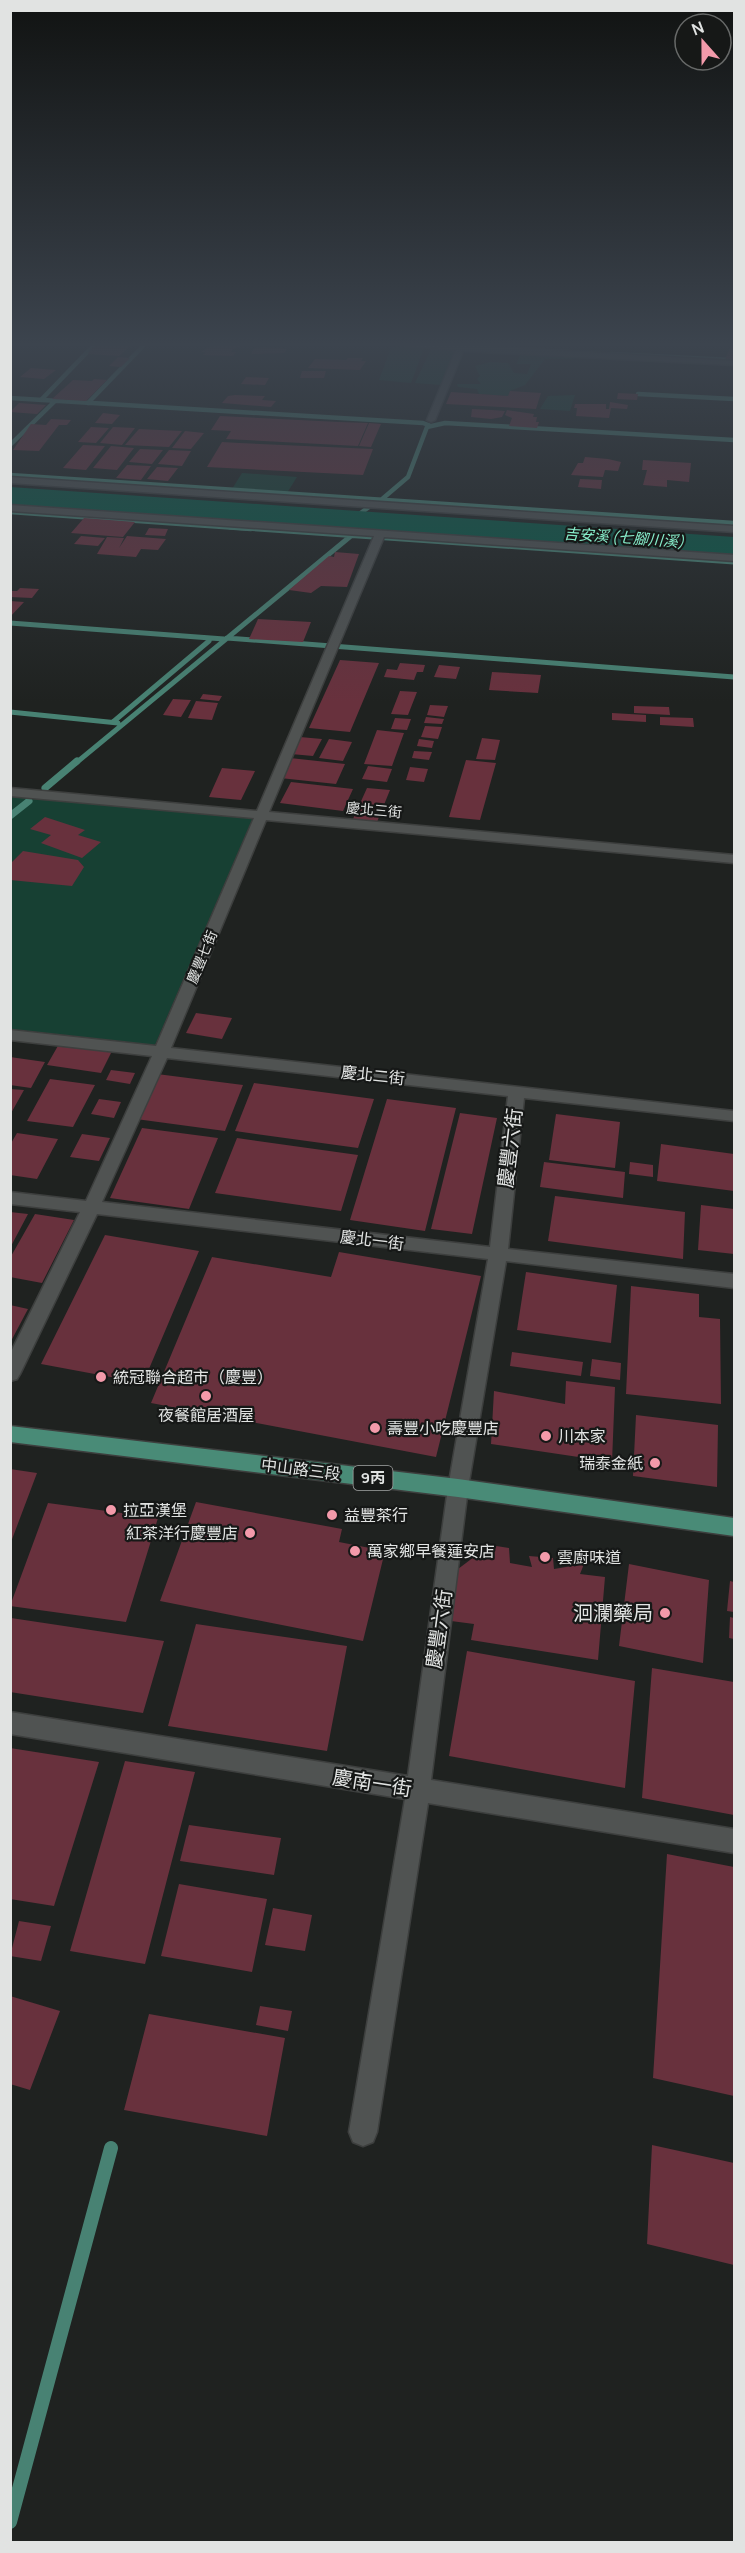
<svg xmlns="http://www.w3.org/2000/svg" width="745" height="2553" font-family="Manrope,'Noto Sans TC',sans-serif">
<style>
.green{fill:#174033}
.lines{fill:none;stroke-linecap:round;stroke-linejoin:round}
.stream-far3{stroke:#488273;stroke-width:4.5}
.stream-far2{stroke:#488273;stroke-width:5}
.stream-far1{stroke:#488273;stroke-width:7}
.stream{stroke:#488273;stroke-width:14}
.river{fill:#065844;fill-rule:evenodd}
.building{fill:#68313d}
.minor-casing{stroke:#3d3f3e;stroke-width:3}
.primary-casing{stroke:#3d3f3e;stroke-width:3}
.minor{fill:#505352;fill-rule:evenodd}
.primary{fill:#498b77;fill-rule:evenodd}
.poi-dot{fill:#f39aaa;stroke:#161817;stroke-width:2}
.labels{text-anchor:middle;stroke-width:4.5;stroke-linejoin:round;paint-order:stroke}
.far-street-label{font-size:14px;fill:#e1e3e2;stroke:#161817}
.far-water-label{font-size:15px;font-style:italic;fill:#87eecb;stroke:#161817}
.shield{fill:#161817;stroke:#a4a6a5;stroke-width:1.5}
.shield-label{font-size:15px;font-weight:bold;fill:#e1e3e2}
.street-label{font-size:16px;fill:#e1e3e2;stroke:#161817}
.poi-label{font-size:16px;fill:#e1e3e2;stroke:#161817;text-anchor:start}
.near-street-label{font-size:20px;fill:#e1e3e2;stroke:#161817}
.near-poi-label{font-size:20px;fill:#e1e3e2;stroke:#161817;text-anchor:end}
</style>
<rect width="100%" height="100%" fill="#1f2220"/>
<!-- green -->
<path class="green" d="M391,347L424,348L411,383L379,380Z
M431,349L456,350L441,385L415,383Z
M521,353L576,355L575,359H545L525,385L510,391L508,396L479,394L477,389L458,387L457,384H481L477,379L480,376L475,366L491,362L508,363L514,373L527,374L531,364H516Z
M575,395L570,411L540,409L548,396Z
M242,473L297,477L287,493L232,489Z
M10,796L255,813L155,1045L11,1029Z"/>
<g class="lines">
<!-- stream-far3 -->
<path class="stream-far3" d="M442,345H456
M612,354L732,360
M638,394L734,399
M10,398L423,423L431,426
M41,400L94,345
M88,403L144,345
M10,445L55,401
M10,475L734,523
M381,500L408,477L427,427L445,423L734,440
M10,512L251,529
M351,520L369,507
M364,525L368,521"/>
<!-- stream-far2 -->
<path class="stream-far2" d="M230,527L734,562
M10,623L224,639
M227,638L734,677
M10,712L118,723
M113,722L209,641
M76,763L352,535"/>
<!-- stream-far1 -->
<path class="stream-far1" d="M45,788L77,761
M10,816L29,801"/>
<!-- stream -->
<path class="stream" d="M10,2522L111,2148"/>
<!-- river -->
<path class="river" d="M10,487L734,537V555L10,505Z"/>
</g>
<!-- building -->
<path class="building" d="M99,345H132L119,356L88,354L92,348Z
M221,345L241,346L233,349L231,352H236L233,356L203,355L206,352H201L209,347Z
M731,345L734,346V360H725Z
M263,347L272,348L287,349L284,353L251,354L254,348Z
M118,357L130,358L121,367L109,366Z
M348,358H363L361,361H366L360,370L308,368L315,359L346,360Z
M31,368L56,370L44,379L20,377Z
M302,371H326L324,378H300Z
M246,377L269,378L265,385L241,384Z
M94,379L107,380L86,401L52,399L73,380L92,381Z
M510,391L541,393L536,409L446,404L451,392L508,396Z
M618,393L638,394L637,400L617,399Z
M235,395L265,396L262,400L276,401L271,407L222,403L228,396Z
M610,402L628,405L627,409L611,408L609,418L576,416L577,408H574L575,404H606V409H609Z
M19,403L46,405L37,414L10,412Z
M472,409L492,410L505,411L502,417L491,419L471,417Z
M507,410L534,414L533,417H537L536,422H539L537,428L509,426L512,418L505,415Z
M103,413L120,415L112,424L95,423Z
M220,416L339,422L368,423L358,446L226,439L231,431L211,430Z
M51,419L71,420L67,425H59L39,451L13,450L31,424L46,425Z
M369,423L381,424L371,447L359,446Z
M91,427L109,428L96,443L78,442Z
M113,427L135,428L122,445L100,443Z
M139,429L160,430L182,431L169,447L125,445Z
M185,431L204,433L191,449L172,448Z
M222,442L239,443L373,449L363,475L207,467Z
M83,445L105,446L86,470L63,468Z
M111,446L134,448L117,470L93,468Z
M140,449L163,450L152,464L129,462Z
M169,450L191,451L182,466L158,464Z
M585,457L608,459L621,462L618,471L605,470L603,477L571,475L578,463H583Z
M643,460L691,463L689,482L667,480V487L643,485L647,470H642Z
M127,465L151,466L141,480L116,478Z
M157,467L178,468L168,481L147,479Z
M580,479L602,480L601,489L578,487Z
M84,518L135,522L123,537L71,533Z
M149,528L168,529L165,536L145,535Z
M81,536L105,538L98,546L74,544Z
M127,536L166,539L158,550L141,549L136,557L97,554L107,537L124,538L119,548Z
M335,552L359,554L347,587L321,586L311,593L289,590L329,556L334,557Z
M20,588L39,589L32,598L10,597V591H17Z
M10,601L24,602L10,617Z
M258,619L311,622L303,642L249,639Z
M340,660L379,663L350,732L309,728Z
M400,663L425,665L423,672H417L414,680L384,677L387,669L397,670Z
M439,665L460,667L456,679L434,677Z
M492,672L541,675L538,693L489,690Z
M400,691L417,692L408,715L391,714Z
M203,694L222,696L219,701L200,699Z
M173,699L191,700L181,717L163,715Z
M196,701L218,703L212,720L188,718Z
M430,705L448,706L444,717L427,715Z
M634,706L669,707L670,715L634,713Z
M612,713L646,715V722L612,720Z
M426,717L444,719L442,724L424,723Z
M660,717L693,718L694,727L660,725Z
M395,718L411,719L407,730L391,729Z
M425,726L442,727L438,739L421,737Z
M377,730L404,733L392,766L364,764Z
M300,737L322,739L313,756L291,754Z
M482,738L500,740L495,760L476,759Z
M329,739L352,742L343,761L319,758Z
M419,739L434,741L432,748L417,746Z
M414,751L432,752L429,760L412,758Z
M290,758L345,764L336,784L280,778Z
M466,760L496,763L480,820L449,817Z
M368,766L392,769L387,782L362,779Z
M410,767L428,769L424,782L406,780Z
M222,768L255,771L241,800L209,797Z
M291,782L353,789L343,811L280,803Z
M367,788L390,790L377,822L353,819Z
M45,817L85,830L78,835L101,842L82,858L41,843L51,835L30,829Z
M23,851L78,860L84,867L72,886L10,880V864Z
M196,1013L232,1018L222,1039L186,1033Z
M59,1044L112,1051L101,1073L47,1065Z
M10,1057L45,1062L31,1088L10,1085Z
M111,1070L135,1073L130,1084L106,1080Z
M157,1074L243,1085L225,1131L136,1119Z
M50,1079L95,1085L73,1127L27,1121Z
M254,1083L374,1099L358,1148L235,1131Z
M10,1089L24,1090L10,1115Z
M99,1099L121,1102L114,1118L91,1114Z
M387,1099L456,1108L425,1231L350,1220Z
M460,1113L497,1118L472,1234L431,1229Z
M556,1114L620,1122L615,1168L549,1160Z
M142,1128L218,1138L189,1209L110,1198Z
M17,1133L58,1139L37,1179L10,1175V1145Z
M82,1134L110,1138L99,1161L70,1157Z
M237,1138L358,1155L341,1211L215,1193Z
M661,1144L734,1154V1191L657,1181Z
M544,1162L625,1172L623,1198L540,1187Z
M630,1162L653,1165V1177L629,1174Z
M555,1196L685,1212L683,1259L548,1241Z
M701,1205L734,1209V1254L698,1250Z
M10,1212L28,1214L10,1248Z
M35,1214L74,1220L42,1283L10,1277V1258Z
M105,1235L199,1251L143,1383L41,1364Z
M339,1252L481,1276L436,1457L151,1403L212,1257L331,1277Z
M526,1272L617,1285L611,1343L517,1330Z
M631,1286L699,1294V1317L720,1319L721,1404L626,1394Z
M10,1305L28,1309L10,1343Z
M512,1352L583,1362L581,1376L510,1366Z
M592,1359L621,1363L620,1380L590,1376Z
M566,1381L615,1387L612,1462L491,1444L494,1391L565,1404Z
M636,1415L718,1425L717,1487L633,1476Z
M10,1469L37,1473L11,1542H10Z
M196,1502L342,1529L339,1542L385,1551L363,1641L160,1601Z
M48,1503L158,1518L126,1622L10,1606Z
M490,1545L509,1548L510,1563L532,1567L529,1556L553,1558L554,1569L584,1564L580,1574L605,1577L598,1660L471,1640L474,1624L451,1621L458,1569Z
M629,1564L709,1580L703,1663L619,1646Z
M730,1581L734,1582V1612L727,1611Z
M730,1617L734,1618V1639L729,1638Z
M11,1618L164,1641L143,1713L10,1692Z
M196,1624L347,1646L327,1751L168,1726Z
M467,1651L635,1681L625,1788L449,1756Z
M652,1668L734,1682V1815L642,1798Z
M10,1748L99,1762L54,1906L10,1899Z
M125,1761L195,1772L145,1964L70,1951Z
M189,1825L281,1838L274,1875L180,1861Z
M667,1854L734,1867V2096L653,2078Z
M179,1884L267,1899L252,1972L161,1956Z
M273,1908L312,1915L305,1951L265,1945Z
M19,1921L51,1926L41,1961L10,1956Z
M10,1996L60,2011L30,2090L10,2084Z
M260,2006L292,2011L288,2031L256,2025Z
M149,2014L285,2038L267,2136L124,2110Z
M652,2145L734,2163V2265L647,2244Z"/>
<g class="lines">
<!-- minor casing -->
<g class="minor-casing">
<path id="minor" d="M397,345H465L734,361V365L463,351L435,420L431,422L427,420L456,350Z
M10,477L734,526V532L10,483Z
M10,505L734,555V561L384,537L269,812L734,855V863L266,820L171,1048L734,1111V1121L524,1098L508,1249L734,1274V1288L506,1261L468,1488L431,1780L734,1829V1853L428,1803L377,2132L373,2142L363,2146L353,2142L349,2132L405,1799L10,1734V1712L408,1776L448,1488L488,1259L97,1214L20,1374L17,1379L10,1381V1354L80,1212L10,1204V1192L86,1201L152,1056L10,1040V1030L156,1046L254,818L10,796V788L257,811L374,536L10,511ZM167,1058L508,1096L490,1247L102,1202Z"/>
</g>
<!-- primary casing -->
<g class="primary-casing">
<path id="primary" d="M10,1426L458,1479L734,1518V1536L458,1497L10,1442Z"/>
</g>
<!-- minor -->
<use href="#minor" class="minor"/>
<!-- primary -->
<use href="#primary" class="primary"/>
</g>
<!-- sky -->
<linearGradient id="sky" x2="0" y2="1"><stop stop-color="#111312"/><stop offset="0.49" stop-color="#3c444e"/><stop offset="1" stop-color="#3c444e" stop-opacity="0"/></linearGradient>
<rect width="745" height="702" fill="url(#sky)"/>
<!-- markers -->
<g class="poi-dot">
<circle cx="101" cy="1377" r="6"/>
<circle cx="206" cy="1396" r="6"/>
<circle cx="375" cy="1428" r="6"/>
<circle cx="546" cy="1436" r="6"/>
<circle cx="655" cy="1463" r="6"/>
<circle cx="111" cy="1510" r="6"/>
<circle cx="332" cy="1515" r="6"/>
<circle cx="250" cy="1533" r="6"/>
<circle cx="355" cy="1551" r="6"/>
<circle cx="545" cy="1557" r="6"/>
<circle cx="665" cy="1613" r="6"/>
</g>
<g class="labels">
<!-- far-street labels -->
<g class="far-street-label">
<text transform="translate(374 810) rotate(5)" y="5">慶北三街</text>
<text transform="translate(202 957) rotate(-67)" y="5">慶豐七街</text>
</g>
<!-- far-water labels -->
<g class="far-water-label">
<text transform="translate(624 538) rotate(4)" y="5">吉安溪 (七腳川溪)</text>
</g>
<!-- shield labels -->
<rect class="shield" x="353.5" y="1466" width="39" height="24" rx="4.5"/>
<g class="shield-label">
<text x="373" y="1483">9丙</text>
</g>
<!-- street labels -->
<g class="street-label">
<text transform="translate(373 1075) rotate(6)" y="6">慶北二街</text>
<text transform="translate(372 1240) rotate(7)" y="6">慶北一街</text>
<text transform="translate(301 1469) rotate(7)" y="6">中山路三段</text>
</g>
<!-- poi labels -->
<g class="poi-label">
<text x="113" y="1383">統冠聯合超市（慶豐）</text>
<text x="206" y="1421" text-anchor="middle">夜餐館居酒屋</text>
<text x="387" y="1434">壽豐小吃慶豐店</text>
<text x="558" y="1442">川本家</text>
<text x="643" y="1469" text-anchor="end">瑞泰金紙</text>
<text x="123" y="1516">拉亞漢堡</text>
<text x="344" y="1521">益豐茶行</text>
<text x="238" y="1539" text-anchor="end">紅茶洋行慶豐店</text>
<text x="367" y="1557">萬家鄉早餐蓮安店</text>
<text x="557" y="1563">雲廚味道</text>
</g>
<!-- near-street labels -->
<g class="near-street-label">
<text transform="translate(510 1148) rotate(-83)" y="7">慶豐六街</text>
<text transform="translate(439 1629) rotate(-82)" y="7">慶豐六街</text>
<text transform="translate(372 1783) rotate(9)" y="7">慶南一街</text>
</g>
<!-- near-poi labels -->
<g class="near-poi-label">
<text x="653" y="1620">洄瀾藥局</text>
</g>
</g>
<!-- border -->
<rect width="745" height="2553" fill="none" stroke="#e1e3e2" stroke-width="24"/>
<!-- north arrow -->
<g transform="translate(703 42) rotate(339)"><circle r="28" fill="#161817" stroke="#676968" stroke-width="1.5"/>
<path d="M0-4.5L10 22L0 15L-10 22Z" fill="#f39aaa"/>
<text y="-9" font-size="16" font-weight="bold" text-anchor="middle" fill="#e1e3e2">N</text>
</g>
</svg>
